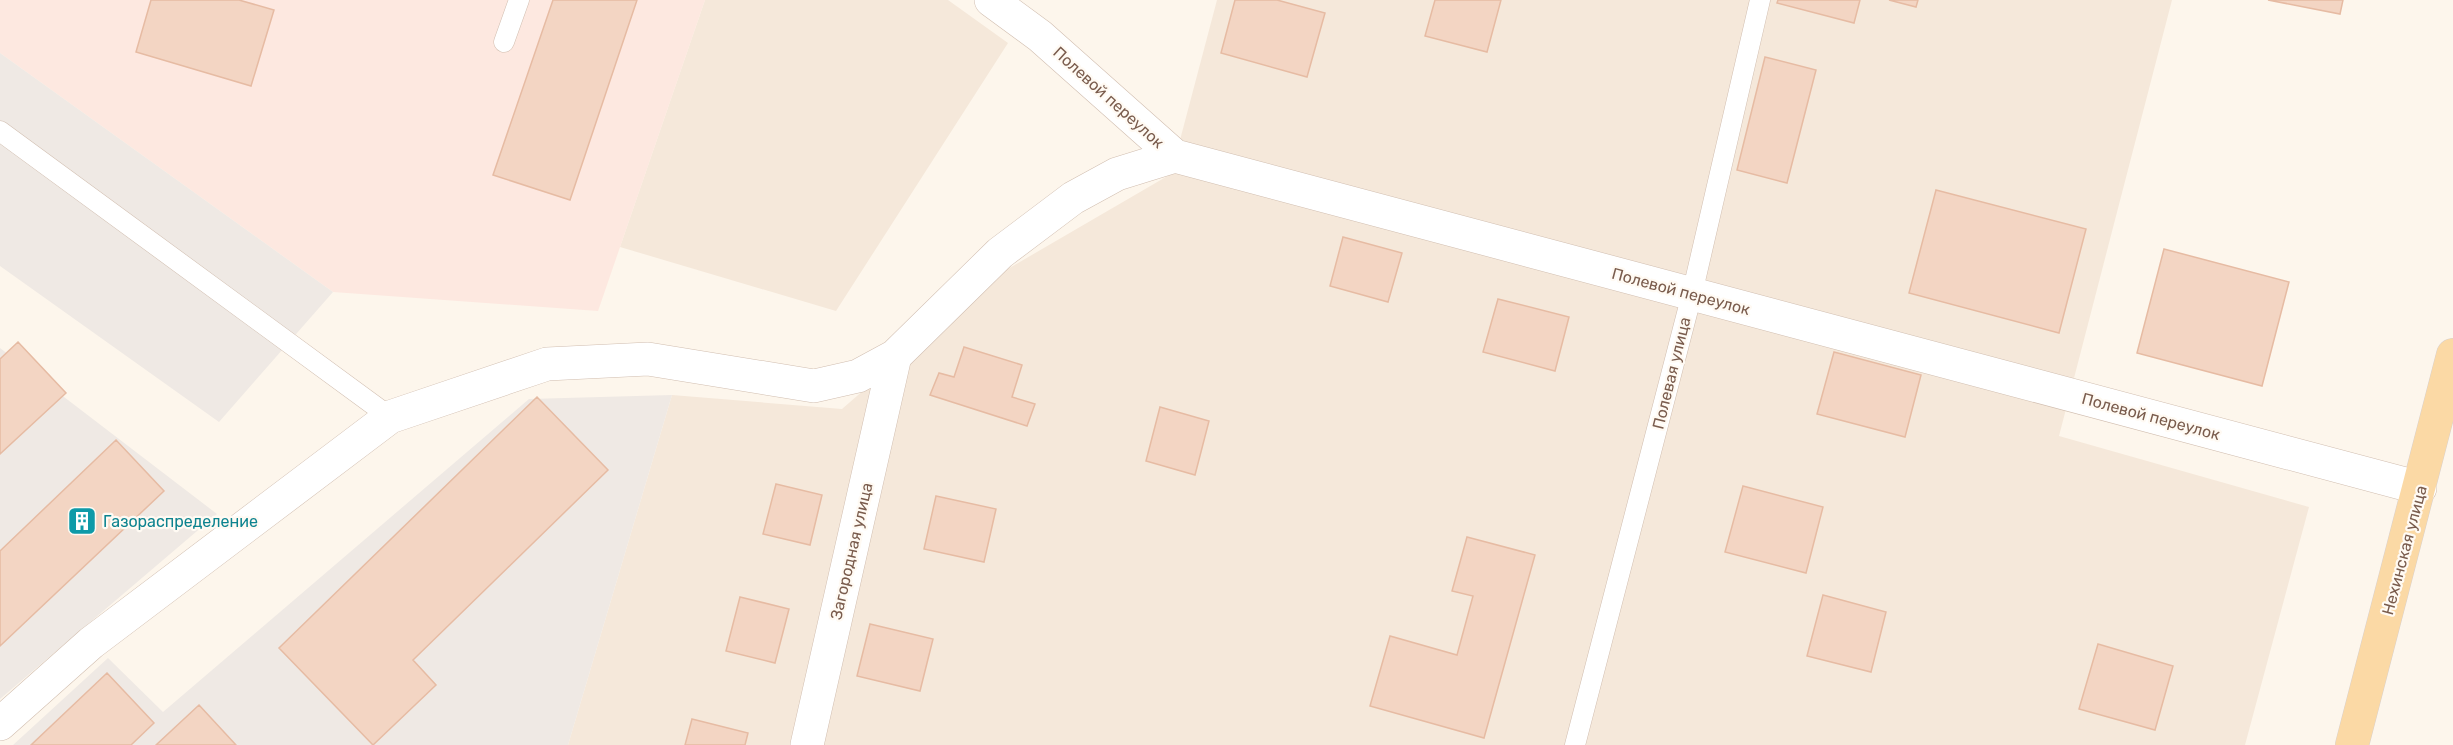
<svg xmlns="http://www.w3.org/2000/svg" width="2453" height="745" font-family="Rubik,sans-serif">
<style>
.residential{fill:#f5e8da}
.commercial{fill:#fde8e0}
.industrial{fill:#efe9e4}
.building{fill:#f3d5c3;stroke:#e6bba3;stroke-width:1.5}
.lines{fill:none;stroke-linecap:round;stroke-linejoin:round}
.lane-casing{stroke:#d1beb0;stroke-width:21}
.street-casing{stroke:#d1beb0;stroke-width:34}
.primary-casing{stroke:#dad1cd;stroke-width:34}
.lane{stroke:#fff;stroke-width:20}
.street{stroke:#fff;stroke-width:33}
.primary{stroke:#fbd9a5;stroke-width:33}
.labels{text-anchor:middle;stroke-width:4.5;stroke-linejoin:round;paint-order:stroke}
.street-label{font-size:16px;fill:#7a5c4d;stroke:#fffaf3}
.culture-label{font-size:16px;fill:#0d838f;stroke:#fffaf3;text-anchor:start}
</style>
<rect width="100%" height="100%" fill="#fdf6ec"/>
<!-- residential -->
<path class="residential" d="M705,0H948L1008,43L836,311L620,247Z
M1217,0H2172L2059,436L2309,507L2245,745H568L672,395L842,409L994,277L1171,174Z"/>
<!-- commercial -->
<path class="commercial" d="M0,0H705L598,311L333,292L0,53Z"/>
<!-- industrial -->
<path class="industrial" d="M0,53L333,292L219,422L0,266Z
M0,348L217,514L0,699Z
M672,395L568,745H13L108,658L163,712L529,399Z"/>
<!-- building -->
<path class="building" d="M151,0H239L274,10L251,86L136,52Z
M553,0H637L570,200L493,175Z
M1235,0H1277L1325,13L1307,77L1221,53Z
M1435,0H1501L1487,52L1425,36Z
M1778,0H1860L1854,23L1777,3Z
M1889,0H1918L1916,7Z
M2268,0H2343L2340,14Z
M1765,57L1816,70L1787,183L1737,170Z
M1936,190L2086,229L2059,333L1909,293Z
M1343,237L1402,253L1388,302L1330,286Z
M2164,249L2289,282L2262,386L2137,353Z
M1498,299L1569,317L1555,371L1483,352Z
M18,342L66,393L0,454V359Z
M964,347L1022,365L1012,397L1035,404L1027,426L930,395L939,373L954,377Z
M1834,352L1921,375L1905,437L1817,414Z
M537,397L608,470L413,660L436,685L373,745L279,648Z
M1160,407L1209,421L1195,475L1146,461Z
M116,440L164,491L0,646V551Z
M776,484L822,495L810,545L763,534Z
M1743,486L1823,507L1806,573L1725,552Z
M936,496L996,509L984,562L924,549Z
M1467,537L1535,555L1484,738L1370,706L1390,636L1457,655L1473,596L1452,591Z
M1823,595L1886,612L1871,672L1807,656Z
M740,597L789,609L775,663L726,651Z
M870,624L933,639L920,691L857,676Z
M2098,644L2173,666L2155,730L2079,709Z
M107,673L154,723L131,745H31Z
M199,705L236,745H156Z
M692,719L748,733L745,745H685Z"/>
<g class="lines">
<!-- lane casing -->
<g class="lane-casing">
<path id="lane" d="M504,42L519,0
M0,131L390,417
M1575,745L1692,294L1760,0"/>
</g>
<!-- street casing -->
<g class="street-casing">
<path id="street" d="M991,0L1040,36L1175,156L2420,488
M0,724L91,643L390,417L547,364L648,359L814,386L858,376L895,356L1000,253L1073,198L1117,174L1175,156
M807,745L895,356"/>
</g>
<!-- primary casing -->
<g class="primary-casing">
<path id="primary" d="M2352,745L2453,355"/>
</g>
<!-- lane -->
<use href="#lane" class="lane"/>
<!-- street -->
<use href="#street" class="street"/>
<!-- primary -->
<use href="#primary" class="primary"/>
</g>
<!-- icons -->
<defs>
<g id="building-square" transform="scale(1.5)"><rect x="-9" y="-9" width="18" height="18" rx="4" fill="#0f9aa8" stroke="#fffaf3"/><path d="M-4-6H4V6H1V3H-1V6H-4ZM-2.5-4.3h1.7v1.8h-1.7ZM.8-4.3h1.7v1.8H.8ZM-2.5-1h1.7V.8h-1.7ZM.8-1h1.7V.8H.8Z" fill="#fff"/></g>
</defs>
<g fill-rule="evenodd">
<use href="#building-square" x="82" y="521"/>
</g>
<g class="labels">
<!-- street labels -->
<g class="street-label">
<text transform="translate(1109 97) rotate(42)" y="6">Полевой переулок</text>
<text transform="translate(1681 291) rotate(15)" y="6">Полевой переулок</text>
<text transform="translate(1671 373) rotate(-76)" y="6">Полевая улица</text>
<text transform="translate(2151 416) rotate(15)" y="6">Полевой переулок</text>
<text transform="translate(2404 550) rotate(-75)" y="6">Нехинская улица</text>
<text transform="translate(851 551) rotate(-77)" y="6">Загородная улица</text>
</g>
<!-- culture labels -->
<g class="culture-label">
<text x="103" y="527">Газораспределение</text>
</g>
</g>
</svg>
